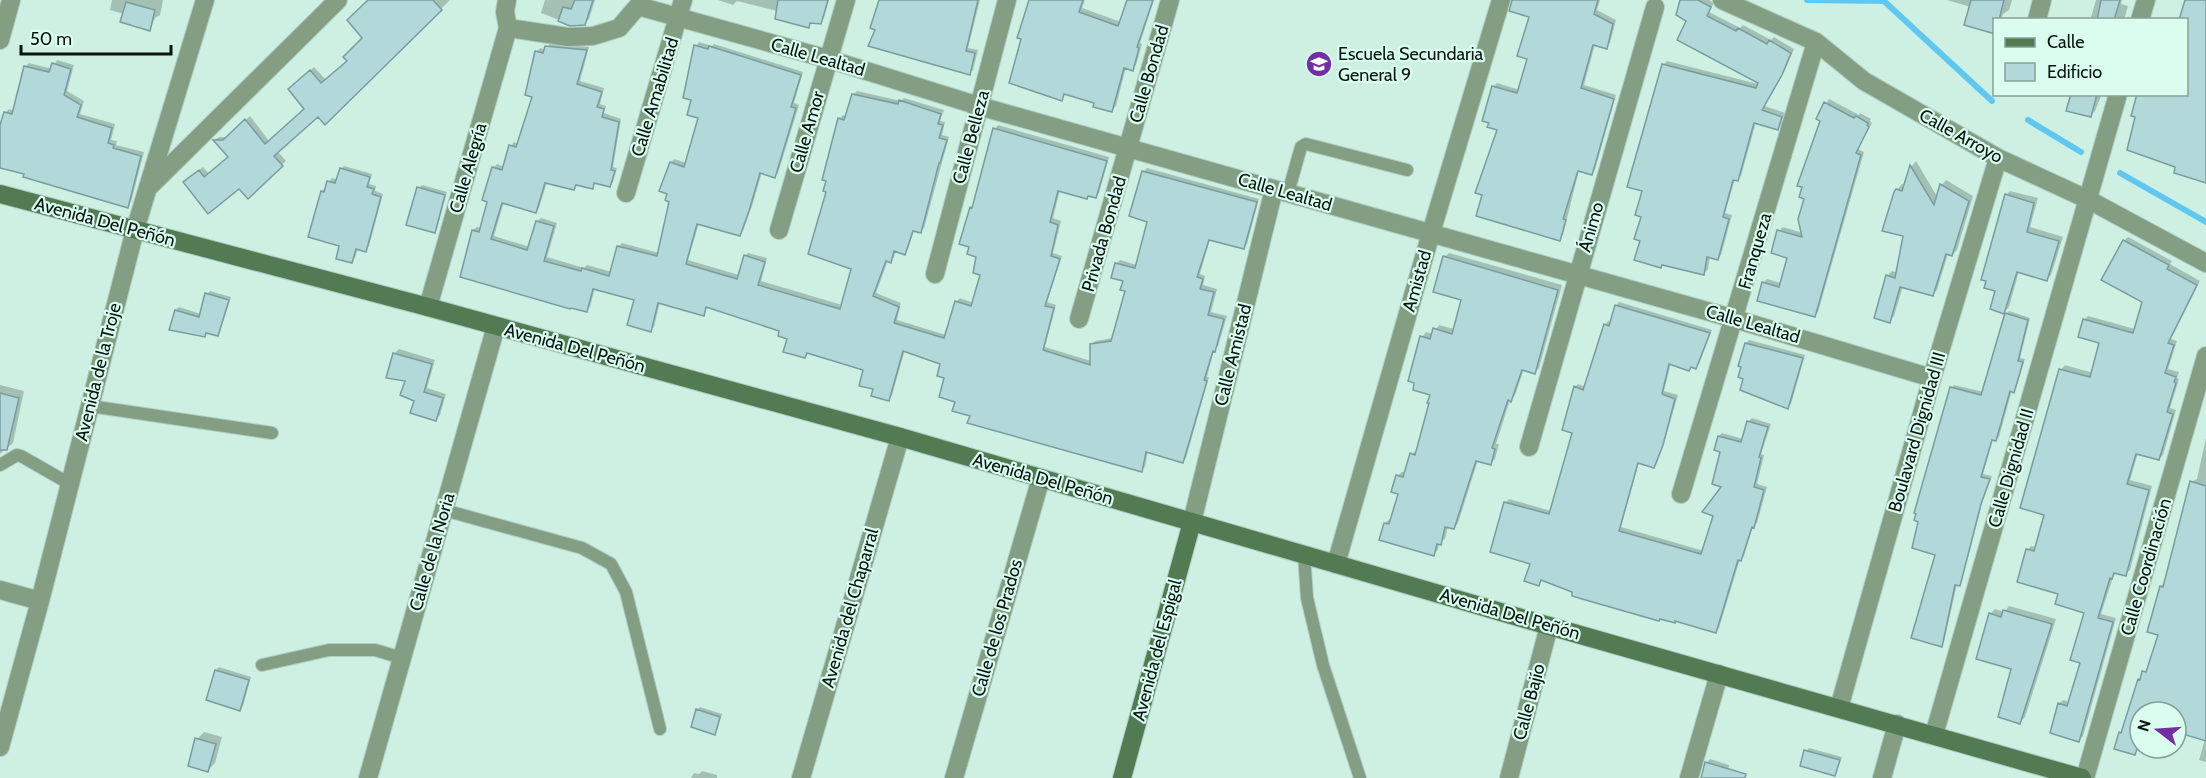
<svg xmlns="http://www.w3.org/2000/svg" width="2206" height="778" font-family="Cabin,sans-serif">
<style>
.shadow{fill:#0003}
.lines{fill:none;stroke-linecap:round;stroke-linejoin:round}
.stream{stroke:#60c8f0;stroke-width:6}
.building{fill:#b2d8d9;stroke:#789d9e;stroke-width:1.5}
.lane-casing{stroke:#aecdc1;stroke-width:14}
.street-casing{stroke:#aecdc1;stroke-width:20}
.secondary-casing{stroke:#aecdc1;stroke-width:20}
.lane{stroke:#839e83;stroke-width:12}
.street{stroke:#839e83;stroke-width:18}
.secondary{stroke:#537b53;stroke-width:18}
.labels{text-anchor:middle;stroke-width:4.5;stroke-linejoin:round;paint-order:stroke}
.poi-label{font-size:18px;fill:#091511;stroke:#dafdf0;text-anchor:start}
.street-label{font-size:18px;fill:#091511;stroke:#dafdf0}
</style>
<rect width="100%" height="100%" fill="#cdf0e3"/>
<!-- shadow -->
<path class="shadow" d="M112,0H163L160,15L155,18L150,29L124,14L110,10Z
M370,0H450L325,123L318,115L277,151L286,161L248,197L240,187L189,178L203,167L209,174L229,156L215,140L219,137H228L250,116L269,141L306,109L294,85L314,67L326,80L349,60L364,38Z
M545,0H595L589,19L584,24H570L541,13Z
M718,0H829L824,18L820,22H812L808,26L777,11L737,1L733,5Z
M883,0H980L968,48L978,50L973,70L969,73L877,29Z
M1029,0H1085L1082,8L1121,22L1129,0H1154L1140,43L1142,44L1136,65L1132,69L1126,67L1116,106L1112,110L1096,102L1066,93L1061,99L1023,38Z
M1518,0H1600L1597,10L1616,20L1610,43L1606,47L1595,44L1584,85L1616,95L1595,170L1591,174L1579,170L1563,235L1559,239L1499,129L1493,87L1497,83L1520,90L1529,58L1531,16Z
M1682,0H1709L1714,3L1709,12L1740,28L1743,25L1771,40L1774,37L1794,49L1785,70L1765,106L1785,113L1781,125L1777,129L1756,122L1741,176L1737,179H1735L1725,213L1732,215L1721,255L1717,259L1710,256L1708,269L1704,273L1642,240L1644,190L1663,65L1667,61L1762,85L1688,21Z
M1947,0H2012L2009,10L2003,14L2001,20H1994L1971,7Z
M2096,0H2122L2121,4L2128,6L2124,20H2090Z
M2187,0H2206V182L2186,94Z
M699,42L712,46L714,44L803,72L794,103L799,105L778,173L775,176L762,172L752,206L743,231L739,234L699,223L688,260L739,275L745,256L748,253L767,258L761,281L842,305L853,268L827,191L839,119L843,115L847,117L853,95L857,91L901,101L904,98L944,110L940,121L945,122L942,135L949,137L924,228L920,231L914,230L908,249L905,253L896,250L894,257L891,261L888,260L876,293L901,303L897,320L946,335L956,302L960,298L974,303L982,274L978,255L970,246L971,208L975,205L995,129L998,125L1109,157L1099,193L1096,196L1089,195L1087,197L1060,190L1053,218L1061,221L1053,253L1062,256L1047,302L1056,305L1045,347L1091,361L1092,344L1095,341L1113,338L1126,290L1125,280L1116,264L1120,260L1137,265L1149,221L1131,215L1144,171L1147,168L1259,199L1247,244L1244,248L1210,239L1200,274L1205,276L1203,285L1217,289L1211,312L1227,316L1218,346L1214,350L1207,377H1209L1186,458L1183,461L1148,451L1145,467L1141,471L971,415L957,401L942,363L905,350L892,395L889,399L874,388L865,369L809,352L805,357L781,330L708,306L703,315L660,302L654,327L650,330L636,298L595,288L590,307L586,310L462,276L473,230L477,227L482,228L489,201L493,168L497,164L504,167L511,146L514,142L518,144L534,96L537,52L540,48L546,50L550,43L589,47L580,81L604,88L600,104L606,106L604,113L621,119L613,167L617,168L613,182L610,186L596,183L592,187L577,185L574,188L547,182L539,208L536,212L504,202L494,236L530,247L537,221L541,218L557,223L547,257L584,268L587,265L612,272L619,246L622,243L659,253L671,200V163L674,159L687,163L700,117L693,99L696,46Z
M57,60L74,65L67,91L84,101L80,114L115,124L111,140L117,141L116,145L144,152L131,202L127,206L25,173L0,163V131L5,113L9,109L14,111L26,66L29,63L52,69Z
M2070,94H2102L2095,111L2091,115L2066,109Z
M1829,99L1859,115L1860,113L1871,119L1870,121L1872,123L1858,149L1864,152L1818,312L1815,315L1763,283L1767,279L1781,283L1789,257L1779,231L1783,227L1803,233L1822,120L1818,118Z
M1916,161L1938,198L1942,185L1946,180L1973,196L1957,250L1952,255L1948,254L1937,290L1932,295L1903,286L1894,316L1889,321L1887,276L1892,271L1898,273L1904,235L1897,190L1902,184L1905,185L1912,166Z
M344,166L372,174L369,184L376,186L375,191L383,194L369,246L365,250L358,248L355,258L351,261L341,245L322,192L332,178L338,180L341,169Z
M422,185L447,192L437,229L434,231L419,188Z
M2010,191L2038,198L2030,227L2063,237L2051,275L2047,279L2019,271L2009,307L2004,312L1996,290L2006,195Z
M2128,237L2172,261L2170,264L2200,281L2171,339L2177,341L2168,369L2179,372L2177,378L2179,379L2170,408L2176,410L2163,455L2159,459L2138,453L2130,480L2152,486L2130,570L2125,574L2116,573L2113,577L2101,614L2116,618L2083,736L2079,740L2059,704L2063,700L2070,702L2081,662L2085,612L2060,593L2027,550L2031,546L2036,547L2045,514L2061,370L2065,365L2093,373L2101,342L2084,320L2088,316L2135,329L2144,301L2124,241Z
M1449,253L1562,285L1539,368L1535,373L1524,369L1515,395L1510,400L1496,444H1499L1495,459L1490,464L1478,460L1458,523L1454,528L1448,526L1445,539L1439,543L1438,550L1433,554L1385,523L1390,519L1392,520L1400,493L1397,476L1402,472H1406L1411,454L1418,450L1432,394L1422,337L1426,332L1433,334L1439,325L1454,329L1463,299L1444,257Z
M210,291L231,297L220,331L217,334L208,332L204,335L176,310L179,307L201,314L207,294Z
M1619,302L1712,330L1699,364L1696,367L1671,363L1664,391L1678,395L1665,440L1657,463L1654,466L1639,462L1621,527L1704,551L1724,486L1722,451L1719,436L1722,433L1743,439L1749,421L1752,418L1771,424L1761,454L1764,455L1757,484L1767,487L1757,523L1753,526L1744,556L1740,559L1719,628L1716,631L1574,591L1542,579L1539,584L1505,503L1509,499L1551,511L1574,432L1575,387L1578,384L1586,387L1605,325L1608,321L1612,322L1616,306Z
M2009,311L2030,318L2020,358L2025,359L2016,388L2012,390L1999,437L1996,440L1993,439L1983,474L1992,476L1983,500L1962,581L1959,584H1957L1944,642L1941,645L1936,554L1951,388L1954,385L1984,392L2006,314Z
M1749,340L1805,355L1791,404L1788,407L1745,378L1746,343Z
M399,349L435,360L427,388L446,394L440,415L436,419L416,400L407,380L388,376L395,353Z
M0,385L24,391L13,443L0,454Z
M2206,438V762L2199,760L2205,739L2176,731V712H2140V745L2135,754L2120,733L2124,729L2139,680L2143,672L2149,669L2160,634L2161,586L2164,583L2191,482L2197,479Z
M2009,606L2056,619L2025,717L2020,722L2013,668L1990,614L1995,609L2004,612Z
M219,667L251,677L243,706L240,709L216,670Z
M700,707L722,714L717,730L714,733L697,710Z
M204,732L222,737L215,763L208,770L197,739Z
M1809,748L1842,757L1837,771L1834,774L1806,751Z
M1710,759L1729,765L1728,771L1731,778H1702L1707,762Z
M702,771L717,775V778H691L694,773L699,774Z"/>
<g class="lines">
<!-- stream -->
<path class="stream" d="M1807,0L1884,1L1992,101
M2028,120L2081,152
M2120,173L2206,222"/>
</g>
<!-- building -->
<path class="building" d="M368,0H433L442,10L325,125L318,117L274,156L283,166L248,199L239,189L208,214L183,182L199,170L204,177L228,157L213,140H223L245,119L265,144L304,109L288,89L310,70L321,83L347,61L343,57L362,38L347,20Z
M575,0H593L585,25L570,26L558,21L563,7L571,9Z
M778,0H828L821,24L810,23L809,28L775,19Z
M879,0H978L966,51L975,53L970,75L868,46L875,30L870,28Z
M1029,0H1083L1079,12L1118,26L1127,0H1153L1137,47L1139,48L1133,71L1124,68L1112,112L1093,107L1094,103L1064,94L1062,101L1009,83L1021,39L1017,38Z
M1512,0H1598L1594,14L1613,24L1607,49L1593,45L1581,88L1614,99L1592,175L1578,171L1563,219L1566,220L1560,241L1476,216L1482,195L1475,193L1497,130L1487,127L1489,123L1482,121L1492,86L1517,93L1527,59L1517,56L1529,17L1509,11Z
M1680,0H1698L1711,7L1707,16L1736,31L1738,28L1767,44L1769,40L1791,53L1782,75L1762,110L1782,117L1778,130L1754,123L1738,181L1733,180L1723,217L1729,219L1718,260L1707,257L1704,275L1662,265L1661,268L1634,260L1640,241L1634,239L1641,217L1635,215L1642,191L1627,187L1662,64L1756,88L1758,83L1677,40L1686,21L1676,15Z
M1971,0H2004L1999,20H1995V34L1964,25Z
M2101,0H2120L2114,20H2097Z
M2185,0H2206V183L2174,173L2175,167L2127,150L2135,117L2131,116L2137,94H2187V20H2179Z
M126,2L155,10L150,31L120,22Z
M694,45L708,49L709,46L801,75L791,107L796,108L775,178L760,173L749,211L740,236L697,224L686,264L737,279L744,255L765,262L758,285L840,309L851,269L808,254L826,192L823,191L826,181L822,180L838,118L844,120L852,94L898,104L899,100L941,114L938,124L943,125L939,138L947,140L940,163H939L921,233L913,231L905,255L894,251L891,263L886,261L873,296L899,307L894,323L944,338L955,301L971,306L980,275L973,273L976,257L967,254L969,247L959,244L970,207L972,208L993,128L1107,161L1096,198L1088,196L1087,199L1058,191L1050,222L1058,225L1051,256L1060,259L1045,306L1054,308L1043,350L1090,365V344L1111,341L1125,291L1120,290L1123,281L1111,278L1115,263L1135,268L1147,222L1129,216L1142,171L1257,202L1244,249L1209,240L1197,277L1203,279L1200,289L1214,292L1208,315L1224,319L1215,352L1213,351L1204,380L1207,381L1183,463L1146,452L1142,472L967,423L970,416L952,411L955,402L939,397L944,378L937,376L940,364L903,351L889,401L871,396L873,389L859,386L863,370L807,353L805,358L783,352L787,339L778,336L779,331L706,307L704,316L658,303L651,332L627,325L634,300L593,289L587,312L571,308L570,309L460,277L472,230L479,232L487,202L482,200L492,167L502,170L509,145L516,147L532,97L525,95L535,51L543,53L545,46L587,50L577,84L602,92L597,107L604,109L602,117L619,122L611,170L615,171L610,187L594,183L593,189L576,185L574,190L545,183L536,213L502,203L491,239L527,250L536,221L554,226L544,261L581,271L582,268L609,276L617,246L657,256L669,202L665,200L667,194L659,191L670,162L684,167L698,118L687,115L691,100L683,98Z
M52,63L71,69L64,95L81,105L77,117L112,128L108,143L114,145L113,148L141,156L128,208L23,177L24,174L0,168V125L4,112L12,114L24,66L49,72Z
M2071,94H2097L2091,117L2066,111Z
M1824,102L1854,118L1856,116L1868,123L1867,125L1869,127L1856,153L1861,155L1815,317L1757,301L1762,282L1779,287L1787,258L1771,253L1777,230L1802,237L1798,219L1804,199L1799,197L1802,187L1797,186L1820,121L1816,119Z
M1910,165L1934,205L1940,184L1969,201L1952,256L1946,254L1933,296L1900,287L1890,323L1874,318L1886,275L1895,278L1903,236L1882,231L1894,192L1896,189L1902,191Z
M340,168L370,177L367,187L374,189L372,194L381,197L366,252L356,249L352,263L336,259L339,246L308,237L321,191L324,192L327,181L335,183Z
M417,187L445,195L435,233L406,225Z
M2005,194L2034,203L2027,232L2059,241L2047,281L2017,272L2004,314L1990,309L1995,291L1984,288L1986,281L1981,280Z
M2123,240L2169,265L2167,269L2197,285L2168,343L2174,345L2165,373L2176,377L2174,382L2176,383L2167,412L2173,414L2159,460L2136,454L2127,484L2149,490L2126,576L2114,573L2112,579L2110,578L2098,618L2113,622L2079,742L2050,733L2058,703L2067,706L2080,663L2070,660L2084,613L2055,604L2058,594L2017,582L2026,549L2034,551L2044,515L2020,508L2059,369L2090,377L2099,343L2078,337L2083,319L2133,333L2142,302L2101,280Z
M1443,256L1558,290L1535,374L1522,370L1511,402L1508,400L1492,448L1495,449L1491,465L1476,461L1454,529L1445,527L1441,545L1437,544L1434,556L1379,540L1384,523L1389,524L1398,494L1391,492L1396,475L1403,477L1410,453L1415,455L1429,403H1427L1430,395L1413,390L1414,383L1408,381L1420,336L1430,339L1433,328L1452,334L1461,300L1433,292Z
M205,293L229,300L218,336L206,333L205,337L169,330L175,310L199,317Z
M1615,305L1710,333L1696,369L1691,367L1689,371L1669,364L1662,394L1675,399L1663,445L1654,468L1638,463L1619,531L1701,554L1713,516L1702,512L1721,487L1712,484L1720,452L1714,450L1718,436L1741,442L1747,421L1768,427L1759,457L1761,458L1754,487L1764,490L1754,528L1752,527L1741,561L1738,560L1716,633L1675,621V623L1660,619L1659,621L1589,601L1572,596V592L1541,580L1539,586L1524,581L1530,564L1490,552L1504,502L1549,514L1572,433L1562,430L1574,386L1583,390L1604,324L1609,326Z
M2005,313L2028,320L2018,361L2023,362L2014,393L2010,391L1996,441L1992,440L1981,477L1990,479L1981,504L1960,586L1955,585L1942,647L1911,638L1935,555L1912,548L1918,522L1914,520L1916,514L1914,513L1950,387L1981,395Z
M1745,343L1803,358L1788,409L1740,390L1743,379L1738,377L1741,367L1738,366Z
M393,353L432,364L424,392L443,398L436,421L410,413L414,401L400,395L405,381L386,378Z
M0,393L19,398L7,450H0Z
M2190,481L2206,486V741L2176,732V712H2140V730L2137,738L2140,739L2135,755L2114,749L2119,732L2121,733L2138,679L2140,680L2142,671L2146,672L2158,635L2147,632L2160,586L2163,587Z
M2003,610L2052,624L2020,724L1998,717L2011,669L1976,659L1989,613L2001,617Z
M215,670L249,680L240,711L206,700Z
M696,709L720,717L715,735L691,727Z
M195,738L216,744L208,772L188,766Z
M1804,750L1840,760L1835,776L1800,766Z
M1705,762L1746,774L1745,778H1701Z"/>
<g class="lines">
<!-- lane casing -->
<g class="lane-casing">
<path id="lane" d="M1288,193L1301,147L1306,144L1407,170
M90,406L272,433
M0,465L17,455L21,456L70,484
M444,510L582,548L611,564L626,592L660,729
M1304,554L1307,598L1323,665L1360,778
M262,665L329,650H375L402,658"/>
</g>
<!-- street casing -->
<g class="street-casing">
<path id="street" d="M1722,0L1816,42L1864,81L1998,158L2089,200L2206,263
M638,6L828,59L979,106L1735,319L1932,378
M2037,20L2042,0
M2140,20L2146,0
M508,28L568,37L593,36L619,28L638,6
M0,40L11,0
M150,186L338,0
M626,193L683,0
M779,230L846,0
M935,274L1007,0
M428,307L508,28L505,12L507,0
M1079,319L1170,0
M1529,447L1655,7
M1681,494L1816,42
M1192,522L1274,189
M1336,564L1431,233L1501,0
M0,590L40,601
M1839,708L1932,378L1998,158
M1934,735L2118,94
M0,747L40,601L135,230L205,0
M368,778L496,326
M801,778L900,437
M954,778L1041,478
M1509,778L1549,626
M1689,778L1719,674
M1882,778L1897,724
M2085,778L2206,356"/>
</g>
<!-- secondary casing -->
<g class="secondary-casing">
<path id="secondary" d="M0,194L428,307L900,437L1549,626L2082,778
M1122,778L1192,522"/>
</g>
<!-- lane -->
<use href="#lane" class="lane"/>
<!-- street -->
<use href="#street" class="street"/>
<!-- secondary -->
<use href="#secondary" class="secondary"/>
</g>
<!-- icons -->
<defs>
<g id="school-disc" transform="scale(1.35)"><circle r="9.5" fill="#732fa2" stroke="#dafdf0"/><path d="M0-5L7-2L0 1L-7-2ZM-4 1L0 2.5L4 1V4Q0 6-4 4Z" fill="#fff"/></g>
</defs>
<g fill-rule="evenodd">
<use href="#school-disc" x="1319" y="64"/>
</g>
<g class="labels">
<!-- poi labels -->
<g class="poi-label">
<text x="1338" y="60">Escuela Secundaria<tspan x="1338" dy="21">General 9</tspan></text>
</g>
<!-- street labels -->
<g class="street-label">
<text transform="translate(818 57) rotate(16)" y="6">Calle Lealtad</text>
<text transform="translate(1149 74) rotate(-74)" y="6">Calle Bondad</text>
<text transform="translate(655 97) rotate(-73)" y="6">Calle Amabilitad</text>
<text transform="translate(807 132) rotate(-74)" y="6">Calle Amor</text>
<text transform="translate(1961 136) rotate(29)" y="6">Calle Arroyo</text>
<text transform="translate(971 137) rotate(-75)" y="6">Calle Belleza</text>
<text transform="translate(468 168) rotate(-74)" y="6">Calle Alegría</text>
<text transform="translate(1285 192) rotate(16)" y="6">Calle Lealtad</text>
<text transform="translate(105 222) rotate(15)" y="6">Avenida Del Peñón</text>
<text transform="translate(1591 227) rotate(-74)" y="6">Ánimo</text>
<text transform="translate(1104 234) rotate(-74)" y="6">Privada Bondad</text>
<text transform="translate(1755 251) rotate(-74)" y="6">Franqueza</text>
<text transform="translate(1417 281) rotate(-74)" y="6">Amistad</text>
<text transform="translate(1753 324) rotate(16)" y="6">Calle Lealtad</text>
<text transform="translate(575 348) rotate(15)" y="6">Avenida Del Peñón</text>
<text transform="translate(1233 355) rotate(-76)" y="6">Calle Amistad</text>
<text transform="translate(98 372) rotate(-76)" y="6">Avenida de la Troje</text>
<text transform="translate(1917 432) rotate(-74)" y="6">Boulavard Dignidad III</text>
<text transform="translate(2011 468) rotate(-74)" y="6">Calle Dignidad II</text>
<text transform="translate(1043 479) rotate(16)" y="6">Avenida Del Peñón</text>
<text transform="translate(432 552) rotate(-74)" y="6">Calle de la Noria</text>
<text transform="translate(2146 567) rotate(-74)" y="6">Calle Coordinación</text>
<text transform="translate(850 608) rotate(-74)" y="6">Avenida del Chaparral</text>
<text transform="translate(1510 614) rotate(16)" y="6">Avenida Del Peñón</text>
<text transform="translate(997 628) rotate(-74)" y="6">Calle de los Prados</text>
<text transform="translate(1157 650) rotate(-75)" y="6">Avenida del Espigal</text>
<text transform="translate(1529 702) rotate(-75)" y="6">Calle Bajío</text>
</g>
</g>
<!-- legend -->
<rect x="1993" y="18" width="195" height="78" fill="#dafdf0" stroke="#86a097" stroke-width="1.5"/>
<rect x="2005" y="38" width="30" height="9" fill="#537b53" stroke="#86a097" stroke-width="1.5"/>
<text x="2047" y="48" font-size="18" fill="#091511">Calle</text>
<rect x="2005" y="63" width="30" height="18" fill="#b2d8d9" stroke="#86a097" stroke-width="1.5"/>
<text x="2047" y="78" font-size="18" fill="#091511">Edificio</text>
<!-- north arrow -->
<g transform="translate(2158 730) rotate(287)"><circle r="28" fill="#dafdf0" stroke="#86a097" stroke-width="1.5"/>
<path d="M0-4.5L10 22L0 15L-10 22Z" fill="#732fa2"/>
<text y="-9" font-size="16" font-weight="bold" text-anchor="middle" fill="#091511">N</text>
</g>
<!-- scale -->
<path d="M21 45v9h150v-9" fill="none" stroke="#091511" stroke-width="3"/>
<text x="30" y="45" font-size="18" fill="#091511" stroke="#dafdf0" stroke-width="4.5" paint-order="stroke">50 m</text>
</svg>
